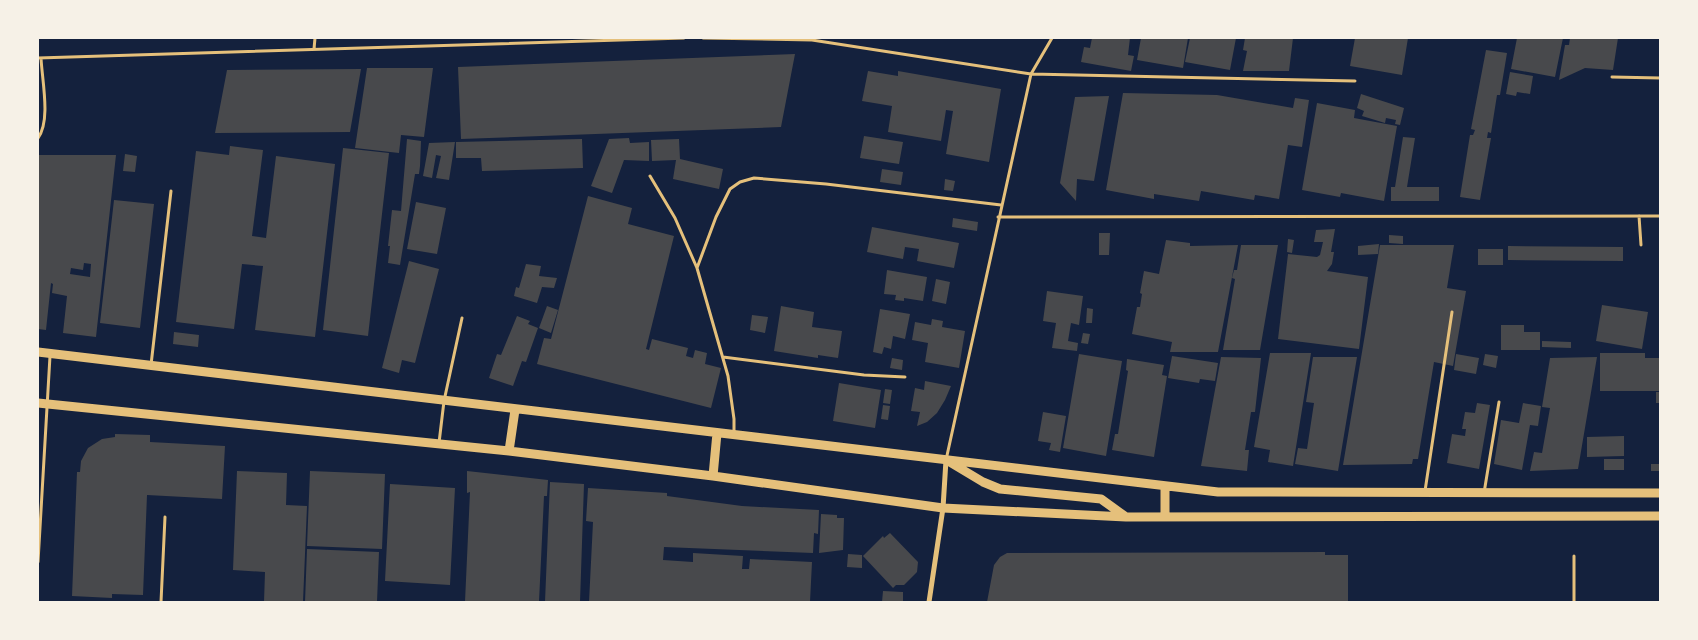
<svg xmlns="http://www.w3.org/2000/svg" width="1698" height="640" font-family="'Sofia Sans Condensed',sans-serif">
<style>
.building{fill:#48494c;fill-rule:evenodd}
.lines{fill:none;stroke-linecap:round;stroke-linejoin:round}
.service{stroke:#e5c07b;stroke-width:3}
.minor{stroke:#e5c07b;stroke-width:5}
.tertiary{stroke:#e5c07b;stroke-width:9}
</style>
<rect width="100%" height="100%" fill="#14213d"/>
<!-- building -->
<path class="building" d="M1092,38H1130L1128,55L1134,56L1131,71L1081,62L1084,47L1090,48Z
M1141,38H1188L1183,68L1137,60Z
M1190,38H1236L1230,70L1185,62Z
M1245,38H1293L1289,71H1243L1247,51L1243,50Z
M1355,38H1408L1402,75L1350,66Z
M1517,38H1563L1555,77L1511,69Z
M1570,38H1618L1613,70L1585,68L1559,80L1565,45H1569Z
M1486,50L1507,53L1500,95H1497L1491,133L1488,132L1487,138H1491L1480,200L1460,197L1470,135H1473L1475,130L1471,129Z
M795,54L781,127L461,139L458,67Z
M367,68H433L424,137L401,135L399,153L355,148Z
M361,69L350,132L215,133L227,70Z
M868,71L898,76V71L1001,89L989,162L946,154L953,111L946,110L941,141L888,132L892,106L862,101Z
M1510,72L1533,76L1530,94L1517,92L1516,96L1506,94Z
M1123,93L1217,95L1293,108L1295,98L1309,100L1302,147L1288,145L1279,199L1255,195L1254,200L1201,191L1199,201L1154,194V199L1106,190Z
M1361,94L1404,108L1400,125L1395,124L1396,120L1386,118L1385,123L1362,116L1364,111L1357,108Z
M1109,96L1094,181L1077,179L1076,201L1060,183L1075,97Z
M1317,103L1355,110L1354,118L1397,126L1384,201L1341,193L1340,197L1302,190Z
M864,136L903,142L899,164L860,158Z
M1403,137L1415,138L1407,187H1439V201H1391V187H1395Z
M629,138L630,143L649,142V161L624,160L612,193L591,186L609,139Z
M407,139L421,141L420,166L419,174H415L400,265L388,263L390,246H388L392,210L401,211Z
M582,139L583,168L482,171L481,158H456V142Z
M679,139L680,159L723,169L719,189L673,179L676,160L652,161L651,140Z
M455,142L449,180L436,178L441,156L436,155L432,178L423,176L429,143Z
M230,146L263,150L252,236L266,238L276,156L335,164L315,337L255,330L263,266L242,264L234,329L176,322L196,151L229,155Z
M343,148L389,153L368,336L323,330Z
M125,154L137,156L135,172L123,171Z
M38,155H116L96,337L63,333L67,296L52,293L53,284L51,283L46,330L38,329ZM84,263L91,264L90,277L70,274L71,268L83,270Z
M882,169L903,172L901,185L880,182Z
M945,179L955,181L953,191L944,190Z
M588,196L632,208L628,224L674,236L646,349L649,350L652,339L688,348L686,356L693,358L695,350L707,353L705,364L721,368L711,408L537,364L544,338L551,339Z
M114,200L154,204L140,328L100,323Z
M416,202L446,208L437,254L407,249Z
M953,218L978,222L977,231L952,227Z
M872,227L959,243L954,268L917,261L919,249L905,247L903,259L867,252Z
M1335,229L1331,252H1334L1332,264L1327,271L1368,277L1359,349L1278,339L1288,254L1317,257L1320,255L1323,242H1314L1316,230Z
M1099,233H1110L1109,255H1099Z
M1389,235L1403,236V244L1389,243Z
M1288,239L1294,240L1292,253L1287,252Z
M1166,240L1190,243V246L1238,245L1218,352H1170L1172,342L1132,334L1137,307H1140L1142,294L1140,293L1144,271L1159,274Z
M1379,244L1378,254L1358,255V246Z
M1241,245H1278L1260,350H1223L1235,279L1232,278L1234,270H1237Z
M1380,245H1454L1447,288L1466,291L1453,366L1434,362L1418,459H1413L1412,464L1343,465Z
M1508,246L1623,247V261L1508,260Z
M1478,249H1503V265H1478Z
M409,261L439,269L415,363L402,360L399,373L382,368Z
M526,264L541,266L539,276L557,278L554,288L542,287L537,303L514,296L516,287L519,288Z
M887,270L927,277L923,301L904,298V301L895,300L896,295L884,294Z
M936,279L950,282L946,304L932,301Z
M1047,291L1083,296L1079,325L1071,323L1068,341L1078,343L1077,351L1052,348L1056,323L1043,321Z
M1602,305L1648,312L1642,349L1596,341Z
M547,306L558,310L551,333L539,328Z
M781,306L814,312L812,327L842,331L838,358L818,355V358L774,351Z
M1087,308L1093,309L1092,323H1086Z
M880,309L910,314L905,339L893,336L891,349L884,347L882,354L873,352Z
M752,315L768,317L765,333L750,330Z
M517,316L530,321L528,324L538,328L526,362L522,361L513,386L489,378L497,354L501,355Z
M932,319L943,321L942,327L965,331L959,368L925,362L928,343L912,340L915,322L931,325Z
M1501,325H1524V332H1540V350H1501Z
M174,332L199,335L198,347L173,344Z
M1083,333L1090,334L1088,344L1081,343Z
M1542,341L1571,342V348L1542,347Z
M1270,353H1311L1293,466L1268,462L1270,450L1254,447Z
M1600,353H1645V358H1660V391H1600Z
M1079,354L1122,361L1106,456L1063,448Z
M1456,354L1479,358L1476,374L1454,370Z
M1485,354L1498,356L1496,368L1483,365Z
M1172,356L1218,363L1215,381L1200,379L1199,383L1168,378Z
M1221,357L1261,358L1255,412H1251L1245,450H1249L1247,471L1201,466Z
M1313,357H1357L1338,471L1295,464L1298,448L1307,449L1314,403L1306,402Z
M1597,357L1578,469L1530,471L1534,452L1542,453L1550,408L1542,407L1550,358Z
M892,358L903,360L902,370L890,368Z
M1127,359L1164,365L1162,375L1167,376L1154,457L1112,450L1115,434H1118L1128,371L1126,370Z
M925,381L951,386L945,400L937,413L927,422L917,426L920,412L911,411L915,388L924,390Z
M839,383L881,390L875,428L833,421Z
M885,389L892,390L890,404L883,403Z
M1656,392H1660V403H1656Z
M1477,403L1490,405L1479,469L1447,463L1452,434L1465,436L1466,429H1462L1465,412L1475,413Z
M1523,403L1541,406L1538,426L1530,425L1522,470L1494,464L1501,420L1519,423Z
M883,405L890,406L888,420L881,419Z
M1043,412L1066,416L1060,452L1049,450L1051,443L1038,441Z
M115,434L150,435V442L225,446L222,499L147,495L143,595L112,594V598L72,596L77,472H80L81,461L88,448L102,439L115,437Z
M1624,436V456L1587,457V437Z
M1604,459H1624V470H1604Z
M1651,464H1660V471H1651Z
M237,471L287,473L286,505L307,506L303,602H264L265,572L233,570Z
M310,471L385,474L382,549L307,546Z
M467,471L548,480L547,496H544L539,602H465L470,492L467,493Z
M550,482L584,484L580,602H545Z
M390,484L455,488L450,585L385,581Z
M588,488L667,493V496L742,506L819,510L818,534L814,533L813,553L664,547L663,560L693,562V553L743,556L742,569H749L750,559L812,562L810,602H589L593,522L586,521Z
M821,514L837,515V518H844L843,550L819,553Z
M890,533L918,562L917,572L904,585H896L893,588L863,556L883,536L884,538Z
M307,549L379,552L377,602H305Z
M1325,552V555H1348V602H987L994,565L1000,557L1007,553Z
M848,554L862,555V568L847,567Z
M883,591L903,592V602H882Z"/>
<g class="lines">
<!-- service -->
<path class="service" d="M703,38L812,40L1031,74L1355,81
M314,49L315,38
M38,58L684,38
M1612,77L1660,78
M38,138C51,121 42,80 41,58
M650,176L675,218L697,268L728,376L734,419V432
M1639,216L1641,245
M998,217L1660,216
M697,268L716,217L730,189L740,182L754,178L826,184L1001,205
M723,357L864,375L905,377
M151,365L171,191
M439,443L444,401L462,318
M946,460L1031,74L1052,38
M1425,491L1452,312
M1484,493L1499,402
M38,562L50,356
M161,602L165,517
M1574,602V556"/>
<!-- minor -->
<path class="minor" d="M929,602L943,508L946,460"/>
<!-- tertiary -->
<path class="tertiary" d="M38,352L1218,492L1660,493
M38,403L509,451L713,476L943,508L1126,517L1660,516
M509,451L515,410
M948,461L983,482L1000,489L1101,499L1126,517
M713,476L717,433
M1165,488V517"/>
</g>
<!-- border -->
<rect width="1698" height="640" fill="none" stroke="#f6f1e7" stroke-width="78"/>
</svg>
